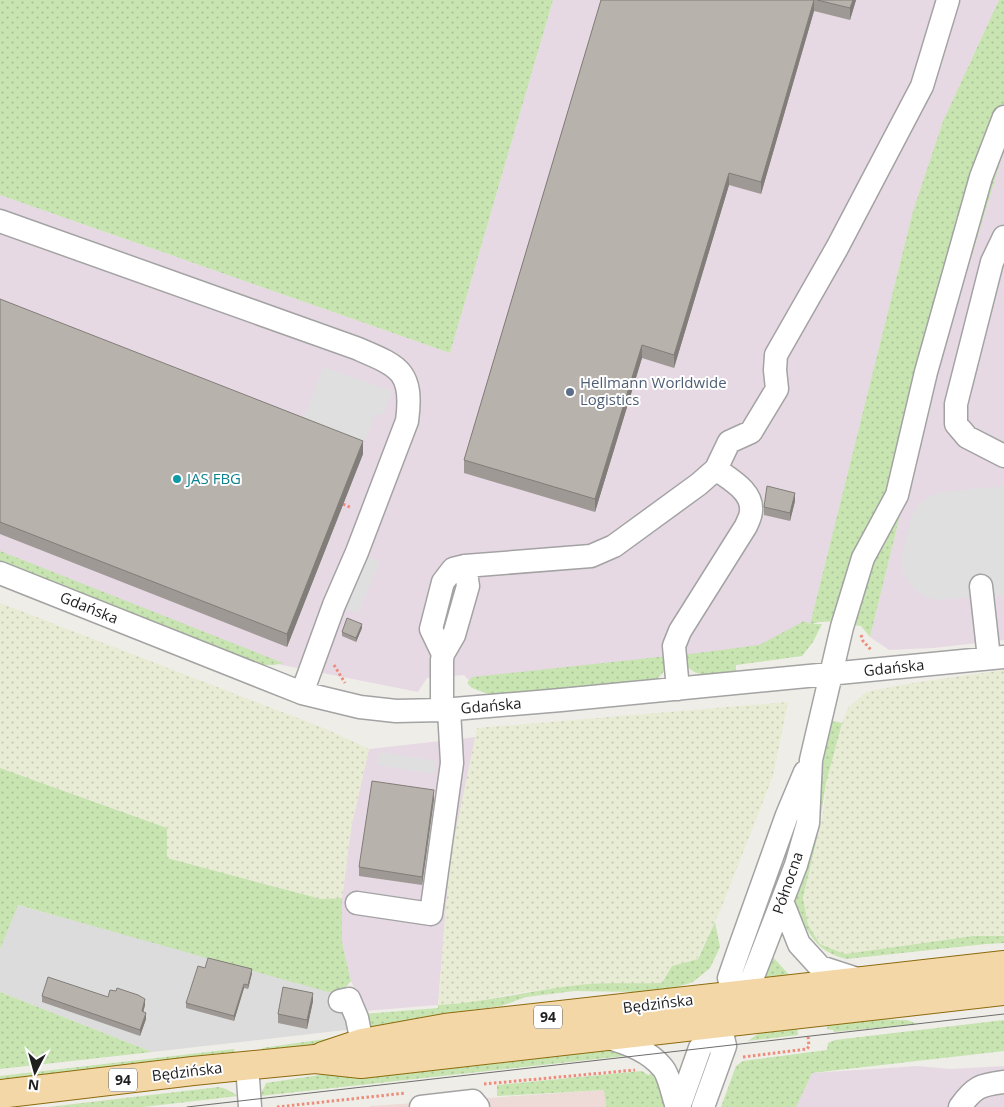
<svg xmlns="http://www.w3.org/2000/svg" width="1004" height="1107" font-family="'Open Sans',sans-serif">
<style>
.residential{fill:#dddcdc}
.commercial{fill:#eedad7}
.industrial{fill:#e7d9e4}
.farmland{fill:url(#farmland-dots)}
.grass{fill:url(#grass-dots)}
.parking{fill:#dfdfdf}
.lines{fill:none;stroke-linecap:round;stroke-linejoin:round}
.minor-casing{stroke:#a3a3a3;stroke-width:25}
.major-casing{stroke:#8c6a0e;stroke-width:30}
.path{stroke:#ed8c7a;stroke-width:3;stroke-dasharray:2.5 2.5;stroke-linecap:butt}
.minor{stroke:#fff;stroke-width:22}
.major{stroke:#f3d7a7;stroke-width:28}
.tram{stroke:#6d6d6d;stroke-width:1}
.wall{fill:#9e9994}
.shaded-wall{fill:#817d78}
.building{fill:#b8b2ac;stroke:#817d78}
.service-dot{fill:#5c6f8a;stroke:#fff;stroke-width:2}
.culture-dot{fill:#0f9aa8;stroke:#fff;stroke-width:2}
.labels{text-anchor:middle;stroke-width:4;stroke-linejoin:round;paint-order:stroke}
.shield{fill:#fff;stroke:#626262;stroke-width:1}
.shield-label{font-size:14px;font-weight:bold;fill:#1f1f1f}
.service-label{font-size:15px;fill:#4e5e75;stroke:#fff;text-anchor:start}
.culture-label{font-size:15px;fill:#0d838f;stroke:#fff;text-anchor:start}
.street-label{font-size:15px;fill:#1f1f1f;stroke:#fff}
</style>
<defs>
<pattern id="farmland-dots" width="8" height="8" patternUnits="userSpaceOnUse" patternTransform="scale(1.25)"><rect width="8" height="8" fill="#e9ecd4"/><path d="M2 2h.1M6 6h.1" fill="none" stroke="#c7cab6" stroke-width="1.8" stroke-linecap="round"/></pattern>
<pattern id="grass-dots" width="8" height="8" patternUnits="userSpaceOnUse" patternTransform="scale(1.25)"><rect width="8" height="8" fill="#c7e4b1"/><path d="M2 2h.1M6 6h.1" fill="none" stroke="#aac398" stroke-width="1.8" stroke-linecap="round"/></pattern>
</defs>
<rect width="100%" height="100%" fill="#efede7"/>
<!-- residential -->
<path class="residential" d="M17,905L339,993L354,1029L152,1052L0,992V949Z"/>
<!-- commercial -->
<path class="commercial" d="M605,1090L606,1107H370V1106Z"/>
<!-- industrial -->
<path class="industrial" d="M553,0H999L943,121L913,211L810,624L764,649L472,684L464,675L427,678L418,692L277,664L0,557V195L450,353Z
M1004,150V640L933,648L889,650L870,637L931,390Z
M476,737L450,859L438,1005L364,1011L351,981L342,942V898L351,828L369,749Z
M917,1066L951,1069L1004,1066V1107H795L812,1073Z"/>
<!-- farmland -->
<path class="farmland" d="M0,603L326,729L369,749L351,828L342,898L321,899L166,858L167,828L0,768Z
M1004,670V936H973L845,954L821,944L808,925L803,900L822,819L827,778L837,736L848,708L866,692L912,683Z
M788,702L773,776L720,911L697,959L672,966L662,983L580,985L523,992L463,1004L438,1005L450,859L477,728Z"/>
<!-- grass -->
<path class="grass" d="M0,0H553L450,353L0,195Z
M999,0H1004V150L931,390L870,637L861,626C845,624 827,618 812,624H822L813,642L802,656L736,665V672C715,674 689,682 682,655L759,645L804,621L810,624L913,211L943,121Z
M0,551L283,663L274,665H260L0,562Z
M668,656C666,670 663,676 651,682L494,696L472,688L467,683L472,677Z
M830,720L842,723L826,783L817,839L803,898L808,925L820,944L845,954L973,936H1004V943L986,944L846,959C825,953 817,946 806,928L801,930L796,911L795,891L817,803Z
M0,768L167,828V858L321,899L342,898V942L351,981L339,995L18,905L0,949Z
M715,922L720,947L710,968L693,982L674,988L643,992L574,991L526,997L501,1006L450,1013L369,1028L364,1014L438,1008V1005C485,1003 531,990 578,985C606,982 634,984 662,983L672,966L698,959Z
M772,956L792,978H765Z
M0,992L152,1052L0,1069Z
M870,1019L907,1020L917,1024L834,1032L833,1030L827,1029L828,1025Z
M1004,1020V1051L812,1073L796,1107H721L736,1066L743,1061L827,1050L828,1043L835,1040Z
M797,1023L798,1035L748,1041L763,1030Z
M346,1036V1042L262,1051V1048Z
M234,1049L235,1054L0,1081V1076Z
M612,1050L633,1055L260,1096L266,1083L333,1073L448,1067H466Z
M642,1071L648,1075L656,1072L665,1103V1107H606L604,1090L497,1096V1085Z
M219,1087L226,1089L238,1096L143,1107H48Z"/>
<!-- parking -->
<path class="parking" d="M323,367L392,391L383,415L376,413L360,452L299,429Z
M1004,486V595L938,600L927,598L915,590L903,573L901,558L911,518L917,506L927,498L941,492Z
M364,555L380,561L358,614L343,608Z
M379,752L436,761L434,774L377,765Z"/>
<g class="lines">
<!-- minor casing -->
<g class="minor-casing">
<path id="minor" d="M0,221L356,348C398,366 414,370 407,421L357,552L334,605L302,693
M1004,237L992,262L956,404V424L967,437L1004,456
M0,573L302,693L360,707L396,711L442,710L561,700L1004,657
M981,586L989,658
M443,654L431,629L443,582L453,569L465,566L591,556L614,546L699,484L716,469L729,442L751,432L777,389L775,370L776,355L837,248L922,86L948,0
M678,689L674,646L680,631L746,526C748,521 751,516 751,511C753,491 729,479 716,469
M442,710V660L443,654L454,635L468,586L465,566
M782,901L799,944L820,967L857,979
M357,903L431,914L452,763L449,710
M734,995L729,978L738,952L787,815L805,772
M340,1001L349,999L357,1018L362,1043
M605,1037C625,1042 648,1050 662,1067C669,1074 673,1097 677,1107
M247,1065L250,1107
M421,1107L473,1101L478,1107
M679,1107L700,1048L720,1024L734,995L752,979L796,865L808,823L811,760L842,627L863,558L897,495L926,372L981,177L1004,117
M703,1107L725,1046L720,1024
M960,1107C974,1087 980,1085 1004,1082"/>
</g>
<!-- major casing -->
<g class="major-casing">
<path id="major" d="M323,1056L362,1043L445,1028L1004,965
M0,1094L193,1071L315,1059L361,1064L1004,991"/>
</g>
<!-- path -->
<path class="path" d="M343,504L352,508
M861,635L863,641L871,650
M334,665L345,683
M743,1057L807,1049L809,1046L808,1036
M484,1084L635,1070
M277,1107L406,1093"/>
<!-- minor -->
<use href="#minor" class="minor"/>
<!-- major -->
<use href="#major" class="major"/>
<!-- tram -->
<path class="tram" d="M187,1107L1004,1014"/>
</g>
<!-- wall -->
<path class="wall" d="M601,0H856L850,20L814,11L761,194L729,185L674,368L642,358L595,512L464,473V460Z
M0,299L363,454L287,647L0,534Z
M795,501L790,521L764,515V507Z
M362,628L356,642L342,636V632Z
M434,799L422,885L359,876V867Z
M205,968L252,973L248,989L244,988L234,1021L186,1008V1003Z
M42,996L108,997L145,1005L143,1012L146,1019L140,1036L42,1002Z
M313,1001L307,1029L278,1023V1014Z"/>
<!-- shaded-wall -->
<path class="shaded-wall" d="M814,0V11L761,194V182Z
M853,0H856L850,20V8Z
M729,173V185L674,368V355Z
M642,345V358L595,512V499Z
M363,441V454L287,647V634Z
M795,493V501L790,521V513Z
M362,624V628L356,642V638Z
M434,790V799L422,885V877Z
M252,969V973L248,989V985Z
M244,984V988L234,1021V1016Z
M313,993V1001L307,1029V1020Z
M145,999V1005L142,1017V1011Z
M146,1013V1019L140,1036V1030Z"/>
<!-- building -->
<path class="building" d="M601,0H814L761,182L729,173L674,355L642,345L595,499L464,460Z
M817,0H853L850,8Z
M0,299L363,441L287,634L0,522Z
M767,486L795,493L790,513L764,507Z
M347,618L362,624L356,638L342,632Z
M372,781L434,790L422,877L359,867Z
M208,958L252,969L248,985L244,984L234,1016L186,1003L198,966L205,968Z
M48,977L108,997L110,990L116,991L117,988L138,995L145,999L142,1011L146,1013L140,1030L42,996Z
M283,987L313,993L307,1020L278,1014Z"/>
<!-- markers -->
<circle class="service-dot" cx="570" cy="392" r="5"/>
<circle class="culture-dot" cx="177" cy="479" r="5"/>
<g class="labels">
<!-- shield labels -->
<g class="shield">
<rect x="534" y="1005.5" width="28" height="23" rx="4"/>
<rect x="109" y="1068.5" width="28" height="23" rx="4"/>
</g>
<g class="shield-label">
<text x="548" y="1022">94</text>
<text x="123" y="1085">94</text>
</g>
<!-- service labels -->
<g class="service-label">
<text x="580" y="388">Hellmann Worldwide<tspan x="580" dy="17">Logistics</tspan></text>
</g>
<!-- culture labels -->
<g class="culture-label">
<text x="187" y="484">JAS FBG</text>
</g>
<!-- street labels -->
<g class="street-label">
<text transform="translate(89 608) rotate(22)" y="5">Gdańska</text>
<text transform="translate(894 668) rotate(-6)" y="5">Gdańska</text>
<text transform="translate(491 706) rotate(-5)" y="5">Gdańska</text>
<text transform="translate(788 883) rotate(-71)" y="5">Północna</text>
<text transform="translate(658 1004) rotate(-7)" y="5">Będzińska</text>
<text transform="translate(187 1072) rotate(-7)" y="5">Będzińska</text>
</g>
</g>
<!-- north arrow -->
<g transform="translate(35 1072) rotate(186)" stroke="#ffffff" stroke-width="4" paint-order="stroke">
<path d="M0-4L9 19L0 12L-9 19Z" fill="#1f1f1f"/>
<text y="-8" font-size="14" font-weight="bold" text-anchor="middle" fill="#1f1f1f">N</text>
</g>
</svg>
